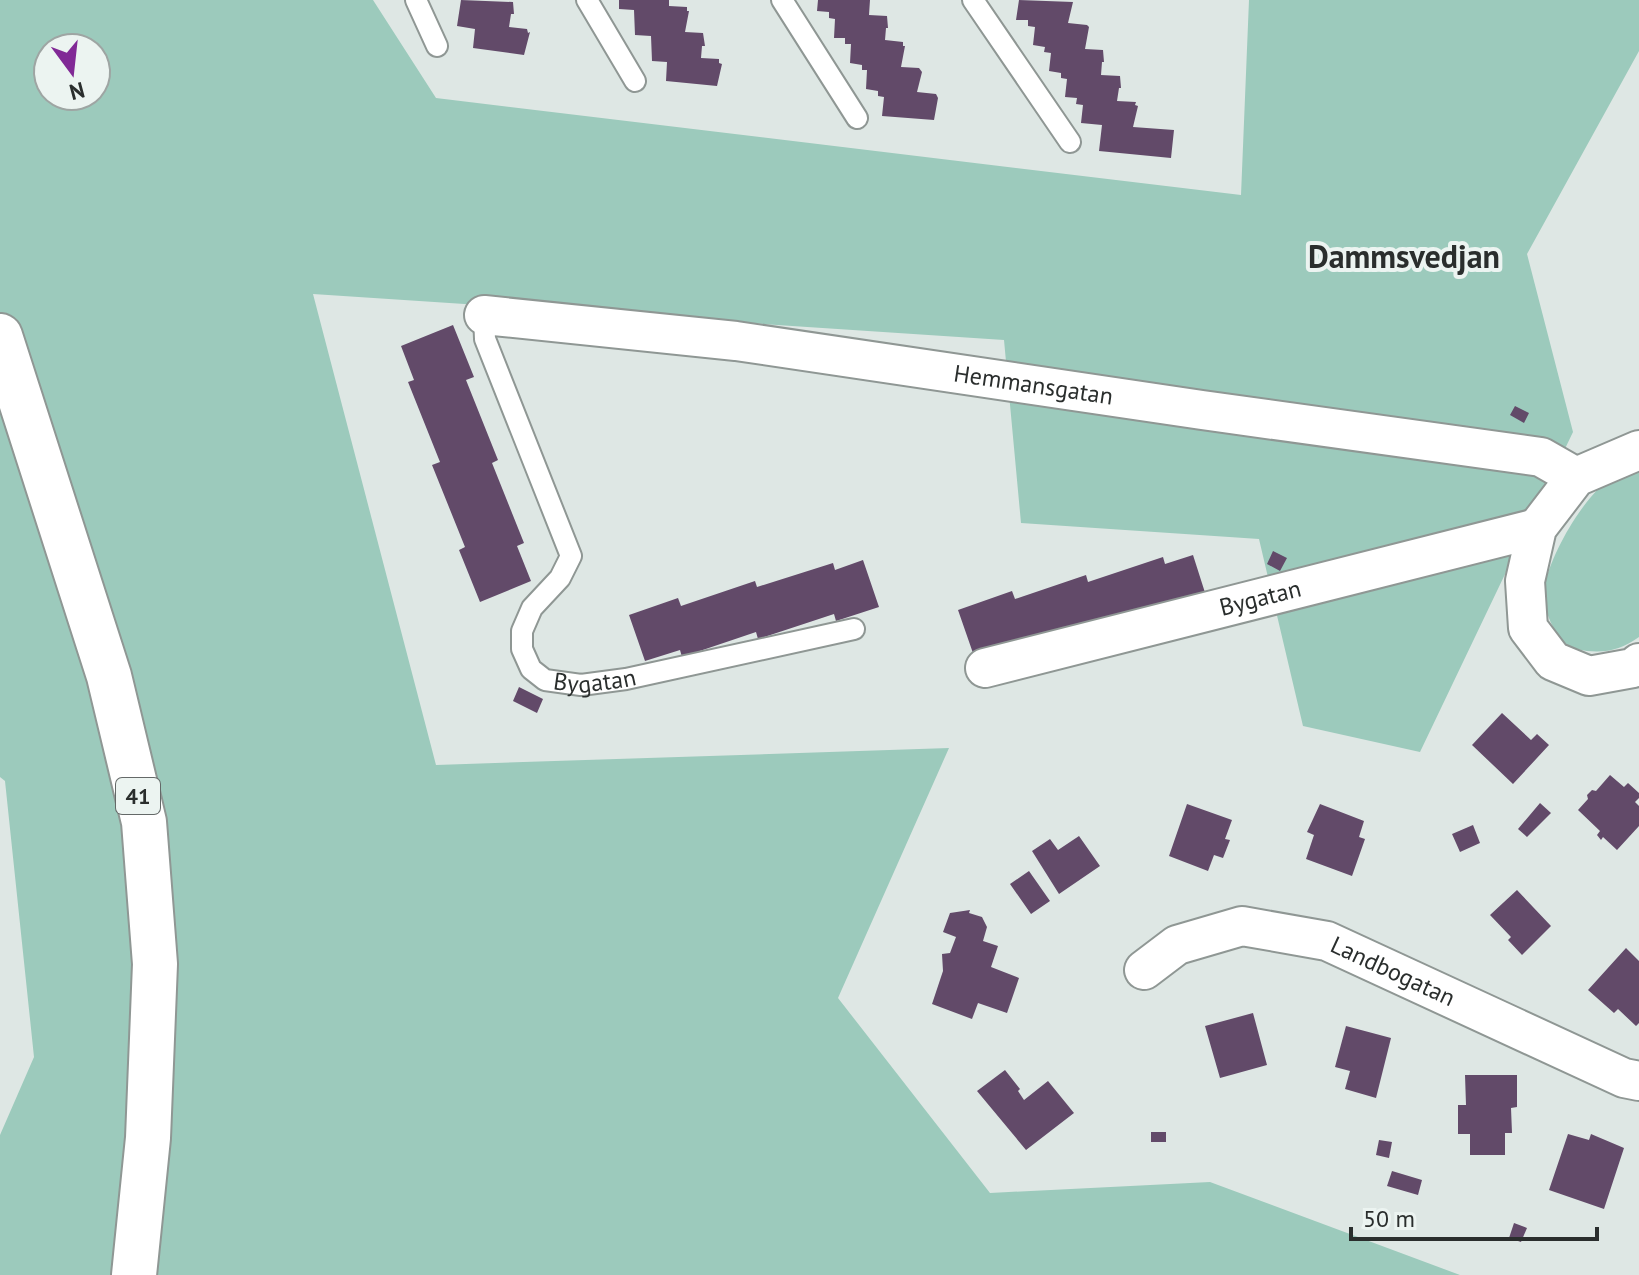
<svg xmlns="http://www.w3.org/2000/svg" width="1639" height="1275" font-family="'PT Sans',sans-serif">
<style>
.green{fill:#9ccabc;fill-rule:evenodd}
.building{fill:#624a69}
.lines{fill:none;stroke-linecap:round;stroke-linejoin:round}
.lane-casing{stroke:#8f9794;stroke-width:24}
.street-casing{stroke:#8f9794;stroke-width:42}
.primary-casing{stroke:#8f9794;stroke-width:48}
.lane{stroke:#fff;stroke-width:20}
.street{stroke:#fff;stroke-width:38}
.primary{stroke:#fff;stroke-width:44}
.labels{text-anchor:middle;stroke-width:8;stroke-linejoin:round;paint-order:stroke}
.shield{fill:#ecf4f1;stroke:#646968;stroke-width:2}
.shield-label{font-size:22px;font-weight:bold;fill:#2a2e2d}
.street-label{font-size:24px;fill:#2a2e2d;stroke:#ecf4f1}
.district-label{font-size:32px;font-weight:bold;fill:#2a2e2d;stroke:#ecf4f1}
</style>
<rect width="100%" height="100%" fill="#dee7e4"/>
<!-- green -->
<path class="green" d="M0,0H373L436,98L1241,195L1249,0H1639V51L1527,254L1573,432L1420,752L1303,726L1259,539L1021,523L1004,340L313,294L436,765L949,748L838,998L990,1193L1210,1182L1460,1275H0V1135L34,1057L5,781L0,777ZM48,48H96V96H48Z
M1639,470V637C1622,649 1608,653 1587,651C1571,649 1561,643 1554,629C1548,617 1542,602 1544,588C1550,556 1580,503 1605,483C1613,476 1628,474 1639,470Z"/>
<!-- building -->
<path class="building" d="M461,0L513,2L514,14H511L509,27L527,29L528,33L530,32L524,55L473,48L475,29L457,26Z
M619,0H669V6L687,7V11H689L685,32L703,33L705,46H702L701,58L719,59V63L722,64L717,86L666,81L667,62L652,61L651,36L635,35L634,10L619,9Z
M818,0H870L869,15L887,16L888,28H886L885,40L903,42V46H905L901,67L919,68L922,72L917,92L936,94L938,98L934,120L882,116L884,97L878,96V91L866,89L867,70H862V65L850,63L851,44H845V38H834L835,19L829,18V12L817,11Z
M1019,0L1073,2L1068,23L1087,25L1089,27L1085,49L1103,50L1104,62H1102L1101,75L1120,76L1121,88H1119L1117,101L1136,102L1135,105L1138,106L1133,127L1174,130L1171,158L1099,151L1102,125L1081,123L1083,105L1076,104L1077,98L1065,97L1067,79L1061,78V73L1049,71L1051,53L1044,52L1045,47L1033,45L1035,27L1028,26V20H1016Z
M453,325L474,377L466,380L498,460L492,463L524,543L517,546L531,581L480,602L459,550L465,547L432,465L440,462L408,382L414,380L401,346Z
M1515,406L1529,413L1524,423L1510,415Z
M1273,551L1287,558L1280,571L1267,564Z
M1193,555L1208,602L974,656L958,610L1012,591L1015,599L1086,575L1088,582L1163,557L1165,564Z
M863,560L879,607L836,621L834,614L758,639L756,632L682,657L680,650L645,661L629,615L678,598L681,606L755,581L757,587L833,563L835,570Z
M519,687L543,699L537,713L513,701Z
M1502,713L1531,740L1537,734L1549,745L1513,784L1472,745Z
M1610,775L1624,787L1628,783L1639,793V798L1635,802L1639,806V826L1617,850L1603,837L1601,840L1597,835L1600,831L1578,810L1588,799L1587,795L1592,790L1596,791Z
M1540,803L1551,813L1527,837L1518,829Z
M1187,804L1232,820L1225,839L1230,840L1223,858L1214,855L1208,871L1169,856Z
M1320,804L1364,821L1359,837L1365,839L1352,876L1306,859L1314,835L1307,832Z
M1473,825L1480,843L1460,852L1452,834Z
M1079,836L1100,866L1059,894L1032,851L1050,839L1058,850Z
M1029,871L1050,901L1031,914L1010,884Z
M1517,890L1551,926L1522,955L1508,940L1511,937L1490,915Z
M970,910L969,913L982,917L987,927L983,941L998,946L991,967L1019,978L1007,1013L978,1003L972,1019L932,1004L943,971L942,954L950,953L956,937L943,932L950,913Z
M1626,948L1639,961V1023L1636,1026L1618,1009L1614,1013L1588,990Z
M1253,1013L1267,1065L1220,1078L1205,1026Z
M1346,1026L1391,1038L1376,1098L1345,1089L1350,1071L1335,1067Z
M1005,1070L1020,1089L1018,1091L1024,1100L1048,1081L1074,1113L1026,1150L977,1091Z
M1465,1075H1517V1107L1511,1108L1512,1133H1505V1155H1470V1134H1458V1105H1466Z
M1151,1132H1166V1142H1151Z
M1568,1134L1589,1140L1591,1134L1624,1148L1604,1209L1549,1190Z
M1379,1140L1392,1142L1389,1158L1376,1155Z
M1392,1171L1422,1180L1418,1195L1387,1186Z
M1514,1223L1527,1228L1521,1242L1509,1238Z"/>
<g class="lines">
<!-- lane casing -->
<g class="lane-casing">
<g id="lane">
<path d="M416,0L437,46"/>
<path d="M587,0L635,81"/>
<path d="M782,0L857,118"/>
<path d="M973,0L1070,142"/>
<path id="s1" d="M484,315L485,339L571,556L560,578L532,608L522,631V649L531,669L545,680L581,685L626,679L854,629"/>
</g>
</g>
<!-- street casing -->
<g class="street-casing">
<g id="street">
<path id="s2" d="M484,315L736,341L1202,410L1541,457L1576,477"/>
<path d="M1639,450L1576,477L1537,528L1525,581L1528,628L1553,661L1589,676L1633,668L1639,663"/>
<path id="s3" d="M985,668L1537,528"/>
<path id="s4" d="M1144,970L1177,945L1242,926L1327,941L1624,1078L1639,1081"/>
</g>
</g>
<!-- primary casing -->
<g class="primary-casing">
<path id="primary" d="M0,336L109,676L144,822L155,964L148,1138L134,1275"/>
</g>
<!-- lane -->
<use href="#lane" class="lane"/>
<!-- street -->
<use href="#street" class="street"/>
<!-- primary -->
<use href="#primary" class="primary"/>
</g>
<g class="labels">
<!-- shield labels -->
<rect class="shield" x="116" y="778" width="44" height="36" rx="6"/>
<g class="shield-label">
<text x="138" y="804">41</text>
</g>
<!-- street labels -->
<g class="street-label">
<text dy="8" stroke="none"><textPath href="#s2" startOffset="554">Hemmansgatan</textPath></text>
<text dy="8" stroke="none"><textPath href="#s3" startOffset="284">Bygatan</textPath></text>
<text dy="8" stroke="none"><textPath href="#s1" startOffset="456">Bygatan</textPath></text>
<text dy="8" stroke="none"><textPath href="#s4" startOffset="268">Landbogatan</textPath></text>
</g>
<!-- district labels -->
<g class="district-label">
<text x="1404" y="268">Dammsvedjan</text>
</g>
</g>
<!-- north arrow -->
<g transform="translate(72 72) rotate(165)"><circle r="38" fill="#ecf4f1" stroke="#9ea5a3" stroke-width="2"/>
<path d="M0-6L14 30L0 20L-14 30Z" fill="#812996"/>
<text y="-12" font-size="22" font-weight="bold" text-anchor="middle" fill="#2a2e2d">N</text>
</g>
<!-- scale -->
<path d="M1351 1227v12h246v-12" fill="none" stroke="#2a2e2d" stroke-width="4"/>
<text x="1363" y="1227" font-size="24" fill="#2a2e2d" stroke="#ecf4f1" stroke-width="6" paint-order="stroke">50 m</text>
</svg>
